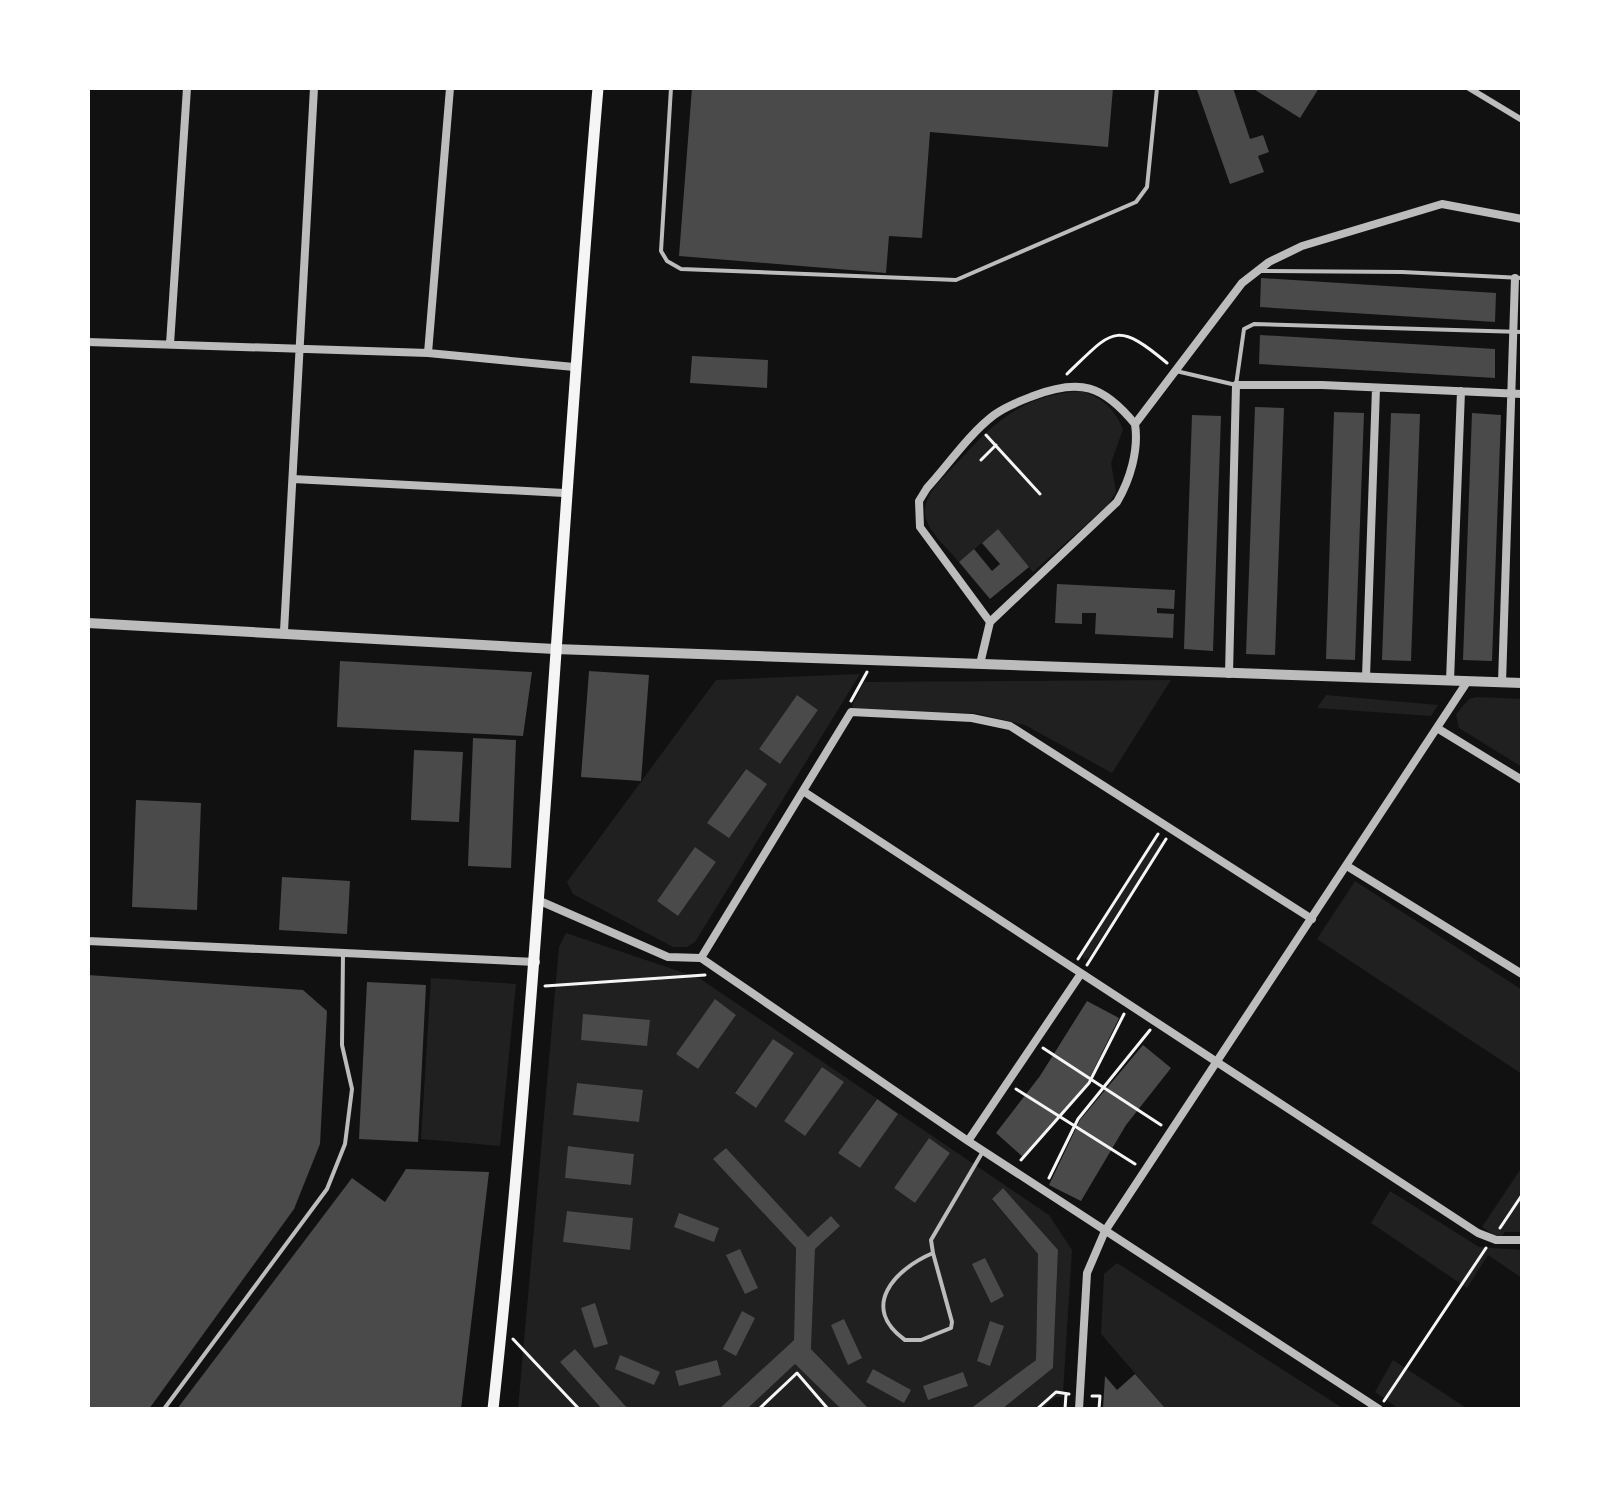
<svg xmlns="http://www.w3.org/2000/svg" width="1610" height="1497" font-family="'PT Sans',sans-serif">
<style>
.green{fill:#202020;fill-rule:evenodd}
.building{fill:#4a4a4a}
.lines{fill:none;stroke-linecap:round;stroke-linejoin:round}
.path{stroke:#f5f5f5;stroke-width:3}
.service{stroke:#bcbcbc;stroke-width:4}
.pedestrian{stroke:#bcbcbc;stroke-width:6}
.minor{stroke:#bcbcbc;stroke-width:8}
.tertiary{stroke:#bcbcbc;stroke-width:10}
.secondary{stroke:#f5f5f5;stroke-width:11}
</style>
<rect width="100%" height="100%" fill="#111"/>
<!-- green -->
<path class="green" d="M1081,391C1102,398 1114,408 1123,429L1111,463L1116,492L1108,505L1033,572L998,529L959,562C948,548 925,530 925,512C925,493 942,479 954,466C993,424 1020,395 1081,391Z
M860,674L695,942L687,947H673L573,894L567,882L716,680ZM797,695L818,710L780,764L759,749ZM745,769L766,784L708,823ZM695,847L716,862L678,916L657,901Z
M1171,680L1112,773L1025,725L974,713L856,712L852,706L864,682Z
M1326,695L1438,705L1431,716L1317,708Z
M1477,697L1522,699V767L1459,728L1456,714L1469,699Z
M1156,839L1162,843L1089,958L1084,959L1082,955Z
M1355,881L1522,990V1074L1317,939Z
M566,933L699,978L1049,1215L1072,1250L1062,1409V1397H1055L1042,1409H1002L1053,1368L1058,1251L1003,1188L992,1200L1038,1254L1036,1360L970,1409H869L811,1349L815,1249L839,1226L831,1216L808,1237L726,1148L714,1160L796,1248L794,1340L719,1409H628L575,1349L560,1362L602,1409H518L559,947ZM715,1000L736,1015L698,1069L677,1054ZM773,1039L794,1053L756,1108L735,1092ZM822,1067L843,1082L805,1136L784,1121ZM577,1083L643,1091L639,1122L574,1115ZM876,1099L898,1114L860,1168L839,1153ZM929,1138L950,1153L915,1203L894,1188ZM569,1146L634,1154L631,1185L565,1178ZM567,1211L633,1218L629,1250L564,1242Z
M431,978L516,984L500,1146L421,1139Z
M1522,1167V1232H1505L1500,1239L1482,1227Z
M1390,1191L1479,1247L1522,1250V1278L1488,1255L1467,1288L1371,1223Z
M1117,1263L1344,1409H1166L1101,1334L1104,1274Z
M1393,1360L1468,1409H1399L1375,1392Z
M795,1364L841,1409H747Z"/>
<!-- building -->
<path class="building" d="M692,88H1113L1108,147L930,132L922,238L889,236L886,273L679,256Z
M1201,88H1233L1250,139L1263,135L1269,152L1258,156L1264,172L1230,184L1197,90Z
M1252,88H1319L1300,118Z
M1261,278L1496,293L1495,322L1260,307Z
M1260,335L1495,349V378L1259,364Z
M692,356L768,360L767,388L690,383Z
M1255,407L1284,408L1275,655L1246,654Z
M1334,412L1364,413L1355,660L1326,659Z
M1391,413L1420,414L1411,661L1382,660Z
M1472,413L1501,415L1492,661L1463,660Z
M1192,415L1221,416L1213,651L1184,649Z
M998,529L1029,567L990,599L959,562L974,549L992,571L1000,564L982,543Z
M1057,584L1175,590L1174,609L1157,608V613L1174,614L1173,638L1095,634L1096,613H1082V624L1055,623Z
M340,661L532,672L523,736L337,727Z
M589,671L649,675L641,781L581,777Z
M797,695L818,710L780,764L759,749Z
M473,738L516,740L511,868L468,866Z
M414,750L463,752L459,822L411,820Z
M746,769L767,784L729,838L707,823Z
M136,800L201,803L197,910L132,907Z
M695,847L716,862L678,916L657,901Z
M282,877L350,881L347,934L279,930Z
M88,975L303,990L327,1011L320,1144L294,1209L149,1409H88Z
M367,982L426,985L418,1142L359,1139Z
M715,999L736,1015L698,1069L676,1054Z
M1087,1001L1119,1018L1087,1083L1023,1157L996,1133L1040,1076Z
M583,1014L650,1020L647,1046L581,1040Z
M773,1039L794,1053L756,1108L735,1093Z
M1143,1045L1171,1068L1126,1125L1081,1201L1049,1185L1080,1120Z
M822,1067L844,1082L805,1136L784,1121Z
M577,1083L643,1090L639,1122L573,1115Z
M877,1099L898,1114L860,1168L838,1153Z
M929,1138L950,1153L915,1203L894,1188Z
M568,1146L634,1154L631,1185L565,1178Z
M726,1148L808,1237L831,1216L840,1226L815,1249L811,1349L869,1409H841L795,1364L747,1409H719L794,1340L796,1248L713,1159Z
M406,1169L489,1172L461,1409H177L352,1178L385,1202Z
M1003,1188L1058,1250L1053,1368L1002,1409H970L1036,1360L1038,1254L992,1199Z
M567,1211L633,1218L630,1250L563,1242Z
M679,1213L719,1228L714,1242L674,1227Z
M740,1249L758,1288L745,1294L726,1255Z
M985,1258L1004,1296L991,1303L972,1264Z
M595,1303L608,1344L594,1348L581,1308Z
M742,1311L755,1318L736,1356L723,1349Z
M844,1319L862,1358L848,1365L831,1325Z
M990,1321L1004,1326L990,1366L977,1361Z
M575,1349L628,1409H602L560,1362Z
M620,1355L660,1372L654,1385L615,1369Z
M717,1360L721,1375L679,1386L675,1371Z
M873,1369L911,1390L904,1403L866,1382Z
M963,1372L968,1386L928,1400L923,1386Z
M1135,1374L1166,1409H1103L1105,1376L1117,1390Z"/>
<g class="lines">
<!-- path -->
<path class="path" d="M1067,374C1112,331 1115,319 1167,363
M986,435L1040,494
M981,460L996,445
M851,701L867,672
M1078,959L1158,834
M1087,965L1166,839
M545,986L705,975
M1043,1048L1161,1125
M1016,1089L1135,1164
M1021,1160L1089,1083L1124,1014
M1049,1178L1078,1119L1150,1030
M1500,1228L1522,1195
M513,1339L579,1409
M1092,1396H1100L1099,1409
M1384,1401L1486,1248
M759,1409L797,1373L828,1409
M1037,1409L1056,1392L1069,1394
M1065,1409L1066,1394"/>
<!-- service -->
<path class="service" d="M671,88L661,251L667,261L681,269L956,280L1136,202L1147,187L1157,88
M1261,271L1402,272L1522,278
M1176,371L1236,385L1244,329L1254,324L1522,332
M933,1253L952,1322L951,1328L921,1340H905C859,1307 895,1269 933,1253Z
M933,1253L931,1240L982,1153
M164,1409L327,1189L345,1144L352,1089L342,1045L343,954"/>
<!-- pedestrian -->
<path class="pedestrian" d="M1469,88L1522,120"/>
<!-- minor -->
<path class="minor" d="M88,342L428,353L574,367
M170,344L187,88
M428,353L450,88
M293,479L564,493
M990,622L920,527L919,501L927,488C948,465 969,434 994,415C1006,406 1020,401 1033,396C1080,378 1103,385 1135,424
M284,631L314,88
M980,664L990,622L1117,502C1130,480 1139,450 1135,424L1242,283L1269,262L1302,246L1442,204L1522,219
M1229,674L1236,385H1322L1522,394
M1366,677L1376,388
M1450,681L1461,391
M1502,683L1515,278
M1437,728L1522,780
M803,791L1478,1233L1496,1240H1522
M1347,866L1522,974
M540,901L668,957L701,958L968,1141L1379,1409
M88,941L536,962
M701,958L851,712L972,718L1010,726L1312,919
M968,1141L1080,975
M1079,1409L1087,1273L1105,1231L1467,682"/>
<!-- tertiary -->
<path class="tertiary" d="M88,623L555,649L1522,683"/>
<!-- secondary -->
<path class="secondary" d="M493,1409C541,970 560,528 598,88"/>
</g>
<!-- border -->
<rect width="1610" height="1497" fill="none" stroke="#ffffff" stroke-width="180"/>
</svg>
